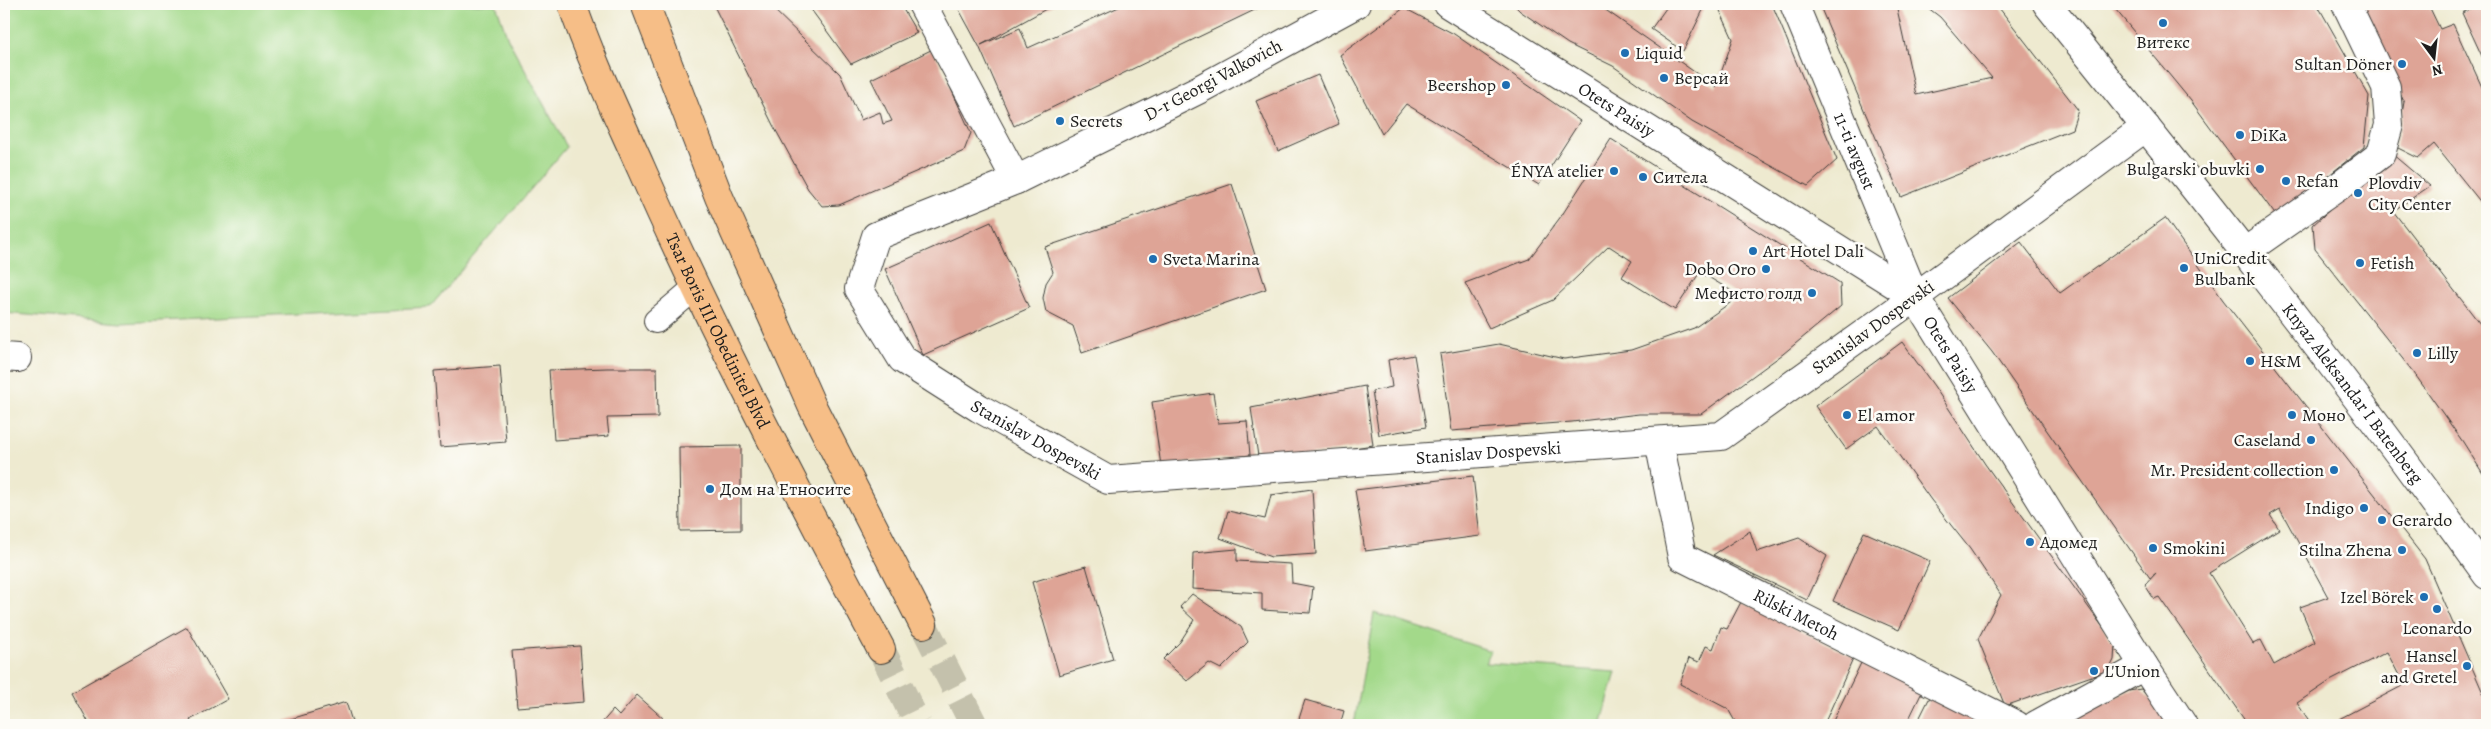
<svg xmlns="http://www.w3.org/2000/svg" width="2491" height="729" font-family="Alegreya,serif">
<style>
.green{fill:#a3d98a;stroke:#607a53}
.building{fill:#dea496;fill-rule:evenodd}
.lines{fill:none;stroke-linecap:round;stroke-linejoin:round}
.primary-tunnel{stroke:#c4c1ac;stroke-width:28;stroke-dasharray:28 14;stroke-linecap:butt}
.service-casing{stroke:#3c3b37;stroke-width:26}
.pedestrian-casing{stroke:#3c3b37;stroke-width:30}
.minor-casing{stroke:#3c3b37;stroke-width:30}
.primary-casing{stroke:#3c3b37;stroke-width:30}
.service{stroke:#fff;stroke-width:24}
.pedestrian{stroke:#fff;stroke-width:28}
.minor{stroke:#fff;stroke-width:28}
.primary{stroke:#f6be87;stroke-width:28}
.poi-dot{fill:#1f6fb2;stroke:#fdfcf7;stroke-width:2}
.labels{text-anchor:middle;stroke-width:5;stroke-linejoin:round;paint-order:stroke}
.poi-label{font-size:18px;fill:#1c1c1c;stroke:#fdfcf7;text-anchor:start}
.street-label{font-size:18px;fill:#1c1c1c;stroke:#fdfcf7}
</style>
<rect width="100%" height="100%" fill="#fdfcf7"/>
<filter id="ink" filterUnits="userSpaceOnUse"><feTurbulence type="fractalNoise" baseFrequency=".02" numOctaves="2"/><feDisplacementMap in="SourceGraphic" scale="10" xChannelSelector="R" yChannelSelector="G"/><feConvolveMatrix kernelMatrix="1 2 1 2 8 2 1 2 1" color-interpolation-filters="sRGB"/></filter>
<filter id="wash" filterUnits="userSpaceOnUse"><feTurbulence type="fractalNoise" baseFrequency=".0096" numOctaves="4" result="noise"/><feDisplacementMap in="SourceGraphic" scale="20" xChannelSelector="R" yChannelSelector="G"/><feGaussianBlur stdDeviation="1.12" result="paint"/><feColorMatrix in="noise" values="0 0 0 0 0 0 0 0 0 0 0 0 0 0 0 0 0 1.4 0 .05"/><feComposite in="paint" operator="in"/></filter>
<g filter="url(#wash)">
<rect width="100%" height="100%" fill="#eeead0"/>
<!-- green -->
<path class="green" d="M4,4H496L508,39L567,147L430,307L121,323L4,313Z
M1374,613L1491,651L1485,663L1616,672L1601,725H1354Z"/>
<g id="blocks">
<!-- building -->
<path class="building" d="M713,4H768L840,74L861,120L880,112L883,124L892,121L871,79L933,49L971,133L964,151L839,205L822,206L808,189L773,125Z
M807,4H900L917,33L851,64Z
M956,4H1055L981,45L1020,28L1028,48L1121,6L1120,4H1267L1014,126L979,46Z
M1513,4H1597L1716,87L1733,39L1717,4H1772L1837,160L1808,186L1692,122L1613,66L1568,44L1520,11Z
M1669,4H1706L1683,51L1651,29Z
M1819,4H1896L1916,95L1992,78L1940,17L1923,4H1996L2078,110L2072,129L1901,197Z
M2111,4H2317L2369,96L2364,147L2277,217L2191,101Z
M2361,4H2428L2440,29L2453,24L2487,98V210L2434,144L2418,158L2396,147L2404,102Z
M2481,4H2487V67L2462,13Z
M1404,8L1454,34L1580,121L1539,185L1406,104L1382,134L1340,55Z
M1318,75L1339,124L1278,151L1256,101Z
M1611,139L1840,283L1841,306L1783,354L1701,414H1639L1572,422L1451,431L1440,354L1499,344L1564,359L1631,350L1694,328L1740,296L1700,272L1675,310L1622,277L1632,261L1609,246L1553,300L1489,328L1465,283L1529,259L1562,215Z
M2392,154L2430,186L2393,211L2487,333V480L2463,442L2414,373L2315,249L2313,225Z
M1232,184L1266,289L1082,353L1073,326L1046,312L1043,298L1046,283L1053,272L1045,247Z
M2165,218L2223,300L2425,559L2487,702V725H2341L2339,719L2404,685L2387,652L2330,681L2297,703L2312,725H2248L2159,597L2154,599L2145,585L2156,573L2150,578L1992,352L1948,298L2021,242L2060,293ZM2280,509L2328,597L2300,607L2315,642L2274,665L2261,640L2253,644L2209,573L2279,529L2270,515Z
M991,222L1029,308L923,355L885,269Z
M1902,342L1934,386L1985,464L2115,644L2114,660L2109,670L2005,706L1978,639L2001,595L1970,549L1931,500L1878,426L1846,449L1815,406Z
M1414,355L1426,427L1379,435L1372,391L1392,387L1388,360Z
M500,366L506,442L440,447L434,371Z
M607,368H657L658,417L607,418L609,436L554,440L549,370Z
M1365,386L1373,445L1259,463L1251,408Z
M1213,393L1218,423L1247,421L1250,455L1161,466L1152,402Z
M741,446V530L680,531L679,447Z
M1473,476L1480,536L1365,551L1355,490Z
M1312,489L1316,554L1271,557L1220,538L1228,511L1265,519L1271,495Z
M1750,531L1757,552L1799,538L1827,556L1807,600L1713,555Z
M1864,532L1930,561L1899,630L1833,601Z
M1237,549V561L1291,564L1292,583L1313,587L1310,613L1262,610V593L1192,589L1193,553Z
M1086,566L1113,659L1059,675L1032,582Z
M1192,594L1241,627L1248,642L1221,669L1209,663L1187,681L1163,659L1180,642L1194,620L1180,607Z
M1741,602L1854,657L1825,722L1820,725H1737L1728,709L1680,684L1689,658L1699,662L1706,646L1713,649L1721,627L1727,629Z
M187,627L228,699L190,720L193,725H90L72,692Z
M580,646L584,702L517,707L512,651Z
M1862,661L1923,690L1906,725H1831Z
M2141,689L2173,725H2058L2129,691Z
M637,695L664,719L658,725H600L613,710L619,716Z
M1930,697L1990,725H1916Z
M1305,700L1344,711L1340,725H1297Z
M346,702L353,725H279L278,723Z"/>
</g>
</g>
<g filter="url(#ink)">
<use href="#blocks" fill-opacity="0" stroke="#3c3b37" stroke-width="1"/>
<g class="lines">
<!-- primary-tunnel -->
<path class="primary-tunnel" d="M923,624L974,725
M881,649L918,725"/>
<!-- service casing -->
<g class="service-casing">
<path id="service" d="M656,321L696,287"/>
</g>
<!-- pedestrian casing -->
<g class="pedestrian-casing">
<g id="pedestrian">
<path id="s1" d="M1794,4L1915,297L2146,127"/>
<path id="s2" d="M2047,4C2198,191 2347,379 2487,575"/>
</g>
</g>
<!-- minor casing -->
<g class="minor-casing">
<g id="minor">
<path d="M922,4L1016,180"/>
<path id="s3" d="M1356,4L1200,89L1016,180L876,236L859,289L902,359L979,408L1108,480L1721,436L1915,297"/>
<path id="s4" d="M1448,4L1915,297L2144,666L2183,725"/>
<path d="M2246,251L2342,184L2381,154L2389,125L2386,87L2346,4"/>
<path d="M4,357L17,358"/>
<path id="s5" d="M1659,441L1682,557L2016,725"/>
<path d="M2036,725L2144,666"/>
</g>
</g>
<!-- primary casing -->
<g class="primary-casing">
<g id="primary">
<path id="s6" d="M572,4C591,60 617,114 641,168C713,332 797,491 881,649"/>
<path d="M645,4L719,197L812,406L923,624"/>
</g>
</g>
<!-- service -->
<use href="#service" class="service"/>
<!-- pedestrian -->
<use href="#pedestrian" class="pedestrian"/>
<!-- minor -->
<use href="#minor" class="minor"/>
<!-- primary -->
<use href="#primary" class="primary"/>
</g>
</g>
<!-- markers -->
<g class="poi-dot">
<circle cx="2163" cy="23" r="5"/>
<circle cx="1625" cy="53" r="5"/>
<circle cx="2402" cy="64" r="5"/>
<circle cx="1664" cy="78" r="5"/>
<circle cx="1506" cy="85" r="5"/>
<circle cx="1060" cy="121" r="5"/>
<circle cx="2240" cy="135" r="5"/>
<circle cx="2260" cy="169" r="5"/>
<circle cx="1614" cy="171" r="5"/>
<circle cx="1643" cy="177" r="5"/>
<circle cx="2286" cy="181" r="5"/>
<circle cx="2358" cy="193" r="5"/>
<circle cx="1753" cy="251" r="5"/>
<circle cx="1153" cy="259" r="5"/>
<circle cx="2360" cy="263" r="5"/>
<circle cx="2184" cy="268" r="5"/>
<circle cx="1766" cy="269" r="5"/>
<circle cx="1812" cy="293" r="5"/>
<circle cx="2417" cy="353" r="5"/>
<circle cx="2250" cy="361" r="5"/>
<circle cx="1847" cy="415" r="5"/>
<circle cx="2292" cy="415" r="5"/>
<circle cx="2311" cy="440" r="5"/>
<circle cx="2334" cy="470" r="5"/>
<circle cx="710" cy="489" r="5"/>
<circle cx="2364" cy="508" r="5"/>
<circle cx="2382" cy="520" r="5"/>
<circle cx="2030" cy="542" r="5"/>
<circle cx="2153" cy="548" r="5"/>
<circle cx="2402" cy="550" r="5"/>
<circle cx="2424" cy="597" r="5"/>
<circle cx="2437" cy="609" r="5"/>
<circle cx="2467" cy="666" r="5"/>
<circle cx="2094" cy="671" r="5"/>
</g>
<g class="labels">
<!-- poi labels -->
<g class="poi-label">
<text x="2163" y="48" text-anchor="middle">Витекс</text>
<text x="1635" y="59">Liquid</text>
<text x="2392" y="70" text-anchor="end">Sultan Döner</text>
<text x="1674" y="84">Версай</text>
<text x="1496" y="91" text-anchor="end">Beershop</text>
<text x="1070" y="127">Secrets</text>
<text x="2250" y="141">DiKa</text>
<text x="2250" y="175" text-anchor="end">Bulgarski obuvki</text>
<text x="1604" y="177" text-anchor="end">ÉNYA atelier</text>
<text x="1653" y="183">Ситела</text>
<text x="2296" y="187">Refan</text>
<text x="2368" y="189">Plovdiv<tspan x="2368" dy="21">City Center</tspan></text>
<text x="1763" y="257">Art Hotel Dali</text>
<text x="2194" y="264">UniCredit<tspan x="2194" dy="21">Bulbank</tspan></text>
<text x="1163" y="265">Sveta Marina</text>
<text x="2370" y="269">Fetish</text>
<text x="1756" y="275" text-anchor="end">Dobo Oro</text>
<text x="1802" y="299" text-anchor="end">Мефисто голд</text>
<text x="2427" y="359">Lilly</text>
<text x="2260" y="367">H&amp;M</text>
<text x="1857" y="421">El amor</text>
<text x="2302" y="421">Моно</text>
<text x="2301" y="446" text-anchor="end">Caseland</text>
<text x="2324" y="476" text-anchor="end">Mr. President collection</text>
<text x="720" y="495">Дом на Етносите</text>
<text x="2354" y="514" text-anchor="end">Indigo</text>
<text x="2392" y="526">Gerardo</text>
<text x="2040" y="548">Адомед</text>
<text x="2163" y="554">Smokini</text>
<text x="2392" y="556" text-anchor="end">Stilna Zhena</text>
<text x="2414" y="603" text-anchor="end">Izel Börek</text>
<text x="2437" y="634" text-anchor="middle">Leonardo</text>
<text x="2457" y="662" text-anchor="end">Hansel<tspan x="2457" dy="21">and Gretel</tspan></text>
<text x="2104" y="677">L'Union</text>
</g>
<!-- street labels -->
<g class="street-label">
<text transform="translate(1213 80) rotate(-28)" y="6">D-r Georgi Valkovich</text>
<text dy="6" stroke="none"><textPath href="#s4" startOffset="199">Otets Paisiy</textPath></text>
<text dy="6" stroke="none"><textPath href="#s1" startOffset="159">11-ti avgust</textPath></text>
<text transform="translate(1873 327) rotate(-36)" y="6">Stanislav Dospevski</text>
<text dy="6" stroke="none"><textPath href="#s6" startOffset="358">Tsar Boris III Obedinitel Blvd</textPath></text>
<text dy="6" stroke="none"><textPath href="#s4" startOffset="619">Otets Paisiy</textPath></text>
<text dy="6" stroke="none"><textPath href="#s2" startOffset="495">Knyaz Aleksandar I Batenberg</textPath></text>
<text dy="6" stroke="none"><textPath href="#s3" startOffset="828">Stanislav Dospevski</textPath></text>
<text dy="6" stroke="none"><textPath href="#s3" startOffset="1292">Stanislav Dospevski</textPath></text>
<text dy="6" stroke="none"><textPath href="#s5" startOffset="246">Rilski Metoh</textPath></text>
</g>
</g>
<!-- margin -->
<rect width="2491" height="729" fill="none" stroke="#fdfcf7" stroke-width="20"/>
<!-- north arrow -->
<g transform="translate(2434 58) rotate(165)" stroke="#fdfcf7" stroke-width="4" paint-order="stroke">
<path d="M0-4L9 19L0 12L-9 19Z" fill="#1c1c1c"/>
<text y="-8" font-size="14" font-weight="bold" text-anchor="middle" fill="#1c1c1c">N</text>
</g>
</svg>
